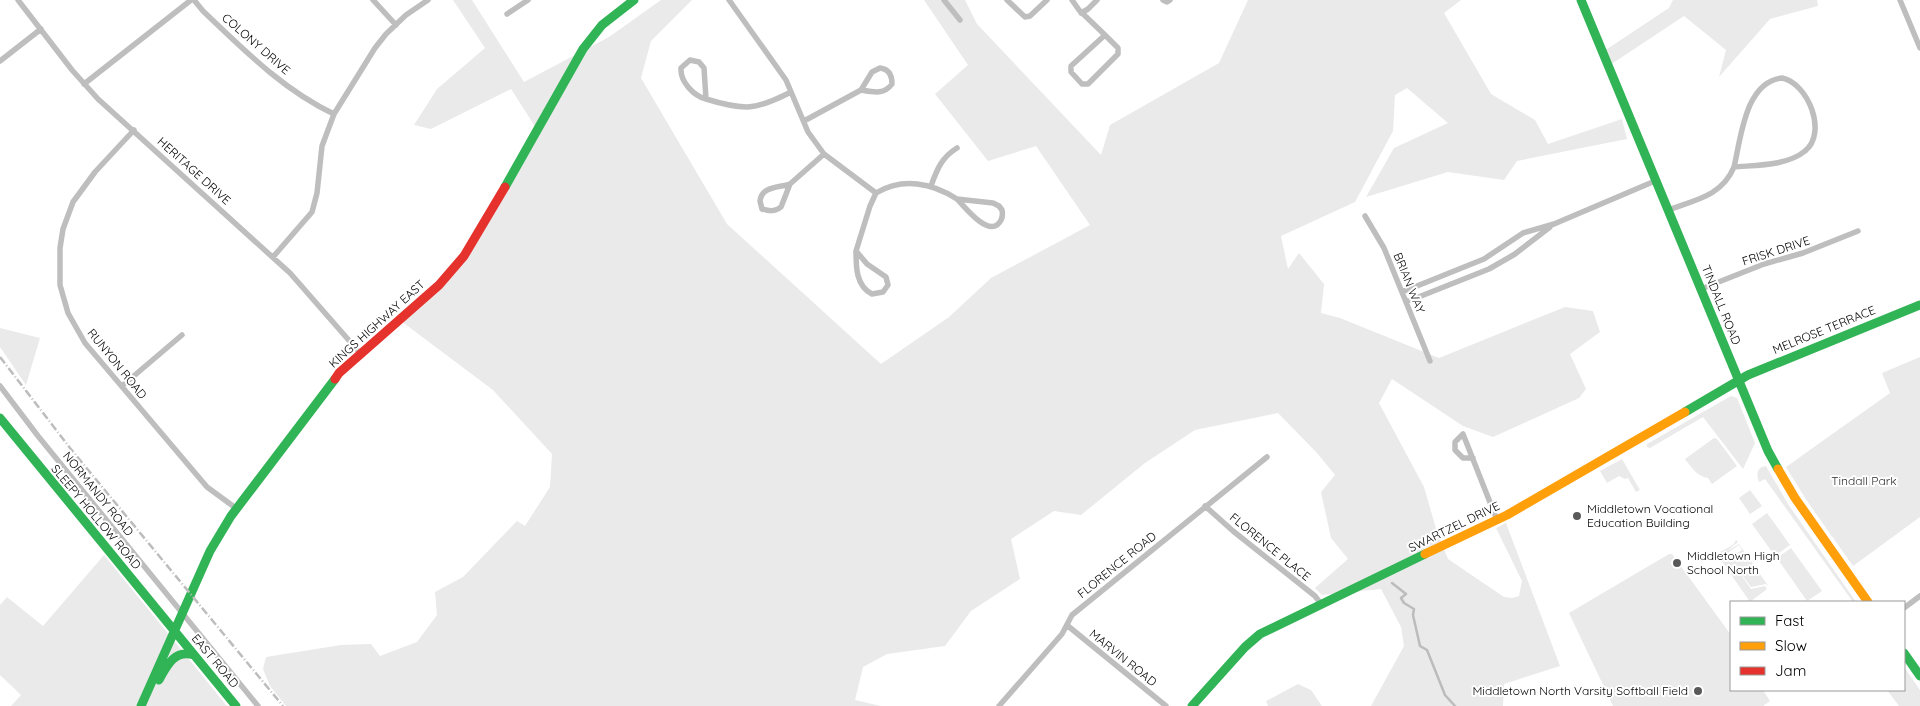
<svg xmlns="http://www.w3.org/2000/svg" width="1920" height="706" font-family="Quicksand,sans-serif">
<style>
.green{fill:#eaeaea}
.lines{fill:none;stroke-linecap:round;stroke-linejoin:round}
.stream{stroke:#bcbcbc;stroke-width:2.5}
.street{stroke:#bebebe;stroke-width:5.5}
.fast{stroke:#30b455;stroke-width:9}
.slow{stroke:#ff9f0a;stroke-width:9}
.jam{stroke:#e5322d;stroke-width:9}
.rail{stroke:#bdbdbd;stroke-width:2.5;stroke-dasharray:8 2.5 1 2.5;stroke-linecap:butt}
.poi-dot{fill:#595959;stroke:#fff;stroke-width:2}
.labels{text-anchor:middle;stroke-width:4;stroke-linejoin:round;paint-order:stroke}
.street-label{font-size:12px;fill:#000;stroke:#fff}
.park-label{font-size:12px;fill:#2f2f2f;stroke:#fff}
.poi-label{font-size:12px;fill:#000;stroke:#fff;text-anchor:start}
</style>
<rect width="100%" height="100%" fill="#fff"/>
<!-- green -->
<path class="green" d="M453,0H472L524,82L609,37L661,0H692L651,41L641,78L727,224L881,364L949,317L991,278L1090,225L1036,146L988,161L935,94L968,65L924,0H965L977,24L1101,155L1110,125L1219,63L1248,0H1461L1444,13L1491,94L1535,120L1548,144L1622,119L1627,139L1517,161L1504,180L1448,172L1366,197L1394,148L1448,123L1407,88L1395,95L1393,131L1355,202L1281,236L1288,269L1299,253L1324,284L1321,313L1340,318L1439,358L1565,307L1593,311L1600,332L1570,354L1586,389L1579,398L1493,437L1463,426L1392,379L1379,403L1424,487L1437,532L1448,559L1504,597L1512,598L1519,596L1522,581L1496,528L1506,523L1560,666L1504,684L1503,706H1371L1404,646L1401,627L1381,589L1322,595L1315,588L1348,559L1331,538L1321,492L1335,475L1317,453L1278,413L1195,430L1145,463L1081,515L1054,511L1011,539L1020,579L971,611L945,646L887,654L863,667L855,700L881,706H286L270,686L263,669L266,657L341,645L371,644L380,656L417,642L437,615L435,592L463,577L517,521L525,526L550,487L552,454L493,390L401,321L455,264L538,131L511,89L431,129L414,125L437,89L485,48Z
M1673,0H1817L1818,6L1770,19L1719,77L1726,50L1684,16L1607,67L1601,53L1669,8Z
M0,328L40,338L26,385L0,347Z
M1920,357V517L1853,566L1807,501L1786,467L1890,393L1882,373Z
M1731,396L1737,398L1755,443L1743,469L1703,417L1650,448L1647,447V444Z
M1714,438L1717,439L1737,466L1712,484L1708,478C1698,477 1691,467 1685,459Z
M1622,459L1640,490L1636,492L1628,478L1625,479L1619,476L1607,483L1600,471Z
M1766,466L1788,504L1856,602H1853L1765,479L1759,482C1756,474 1757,467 1766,466Z
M1750,490L1762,506L1750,514L1739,498Z
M1767,513L1790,545L1775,556L1752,524Z
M1736,540L1738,542L1726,552L1739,544L1769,587L1766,584L1751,587L1729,558L1742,550L1739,545L1729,552L1728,557L1719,554L1720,552L1733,545Z
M1791,548L1822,591L1807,601L1777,558Z
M1669,554H1672L1731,635V690H1763L1770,701L1763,706H1613L1569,613Z
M1717,554L1723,556V561L1726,560L1724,557L1730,559L1751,589L1765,586L1767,589L1750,602Z
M104,555L227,706H11L21,695L0,675V605L7,597L43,626Z
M1904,667L1920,690V706H1899L1887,690H1904Z
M1298,684L1311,690L1322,706H1268L1266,701Z"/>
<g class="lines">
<!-- stream -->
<path class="stream" d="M1392,583L1406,594L1401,598L1404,603L1414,609L1413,615L1420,646L1427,650L1445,695L1455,706"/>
<!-- street -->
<path class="street" d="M18,0L72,70L98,99L290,273L360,353
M194,0L203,11C243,49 283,90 334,114
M373,0L396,25
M729,0L786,80L808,132L824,154L876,193
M944,0L960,20
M1007,0L1025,17L1030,16L1047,0
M1072,0L1079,10L1105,35
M1163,0L1167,2L1170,0
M1900,0L1920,48
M1081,13L1088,9L1097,0
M507,14L528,0
M1105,35L1118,48V54L1088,84H1082L1071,72V66Z
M690,60L699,62L704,68L706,99C694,96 680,82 681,68Z
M0,61L41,29
M880,68C889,69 892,75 892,84C884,95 873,92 861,90L872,72Z
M1782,78C1808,83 1828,133 1805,151C1787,166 1756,165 1734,167C1741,138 1745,82 1782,78Z
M84,84L191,0
M706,99C745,111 756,110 791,92
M804,121L861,90
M134,130L95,172L73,202L63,229L60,248V285L68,313L85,343L207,487L237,509
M790,184L781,207C775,212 769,211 762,209L760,201C762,186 778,188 790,184Z
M790,184L824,154
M931,186C937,169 942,157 957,148
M876,193C903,177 932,183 957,199
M957,199L993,203L999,206L1002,210C1003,215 1002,221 997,225C985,233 965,207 957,199Z
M1668,210C1695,200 1722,196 1734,167
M1365,216L1384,248L1430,361
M856,251L867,264L886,277L888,285L883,292L872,294C856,286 856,267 856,251Z
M856,251L870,206L876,193
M273,257L312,212L317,193L322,146L334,114L375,48L386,34L406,15L428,0
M1701,289L1764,264L1803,253L1858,231
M1402,292L1484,259L1523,233L1554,224L1655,181
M1406,302L1489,269L1515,254L1550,227
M0,386L38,436L258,706
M122,386L182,335
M1473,458H1463L1455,450V442L1463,434L1497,520
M1205,506L1233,531L1315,596L1321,604
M1904,608L1920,596
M1068,626L1166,706
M999,706L1062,634L1072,615L1267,457"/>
<!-- fast -->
<path class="fast" d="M1581,0L1768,451L1778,469
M505,187L583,49L602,25L634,0
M1685,412L1748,375L1920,305
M0,418L236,706
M1904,653L1920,676
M159,680C167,665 175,649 194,655
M141,706L210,551L231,516L335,379
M1192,706L1245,647L1260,634L1425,554"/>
<!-- slow -->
<path class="slow" d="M1778,469L1795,498L1868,602
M1425,554L1507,515L1685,412"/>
<!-- jam -->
<path class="jam" d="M335,379L339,373L439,285L464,256L505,187"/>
<!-- rail -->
<path class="rail" d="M0,357L70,448L283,706"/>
</g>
<!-- markers -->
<g class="poi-dot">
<circle cx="1577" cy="516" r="5"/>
<circle cx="1677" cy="563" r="5"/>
<circle cx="1698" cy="691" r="5"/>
</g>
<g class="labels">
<!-- street labels -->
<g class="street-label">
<text transform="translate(256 44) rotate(41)" y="4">COLONY DRIVE</text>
<text transform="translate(194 171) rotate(42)" y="4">HERITAGE DRIVE</text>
<text transform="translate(1776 251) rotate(-18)" y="4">FRISK DRIVE</text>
<text transform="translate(1409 283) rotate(68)" y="4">BRIAN WAY</text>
<text transform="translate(1721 305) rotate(68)" y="4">TINDALL ROAD</text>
<text transform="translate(377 324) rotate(-42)" y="4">KINGS HIGHWAY EAST</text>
<text transform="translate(1824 330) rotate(-22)" y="4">MELROSE TERRACE</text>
<text transform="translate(117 364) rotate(51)" y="4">RUNYON ROAD</text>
<text transform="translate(98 494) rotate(51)" y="4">NORMANDY ROAD</text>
<text transform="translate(96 517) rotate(50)" y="4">SLEEPY HOLLOW ROAD</text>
<text transform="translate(1454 527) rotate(-26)" y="4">SWARTZEL DRIVE</text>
<text transform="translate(1270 547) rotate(39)" y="4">FLORENCE PLACE</text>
<text transform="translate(1117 565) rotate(-39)" y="4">FLORENCE ROAD</text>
<text transform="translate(1123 658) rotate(39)" y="4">MARVIN ROAD</text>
<text transform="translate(215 661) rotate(50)" y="4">EAST ROAD</text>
</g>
<!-- park labels -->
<g class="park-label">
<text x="1864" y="485">Tindall Park</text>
</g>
<!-- poi labels -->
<g class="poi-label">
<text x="1587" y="513">Middletown Vocational<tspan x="1587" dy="14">Education Building</tspan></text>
<text x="1687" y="560">Middletown High<tspan x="1687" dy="14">School North</tspan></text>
<text x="1688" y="695" text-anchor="end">Middletown North Varsity Softball Field</text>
</g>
</g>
<!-- legend -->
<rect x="1730" y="601" width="175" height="90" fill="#ffffff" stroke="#999999"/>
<rect x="1740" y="617" width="25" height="8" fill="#30b455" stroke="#999999"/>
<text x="1775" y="626" font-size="15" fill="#000000">Fast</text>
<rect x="1740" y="642" width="25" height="8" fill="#ff9f0a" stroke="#999999"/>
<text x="1775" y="651" font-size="15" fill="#000000">Slow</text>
<rect x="1740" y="667" width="25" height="8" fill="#e5322d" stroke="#999999"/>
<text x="1775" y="676" font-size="15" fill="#000000">Jam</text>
</svg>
